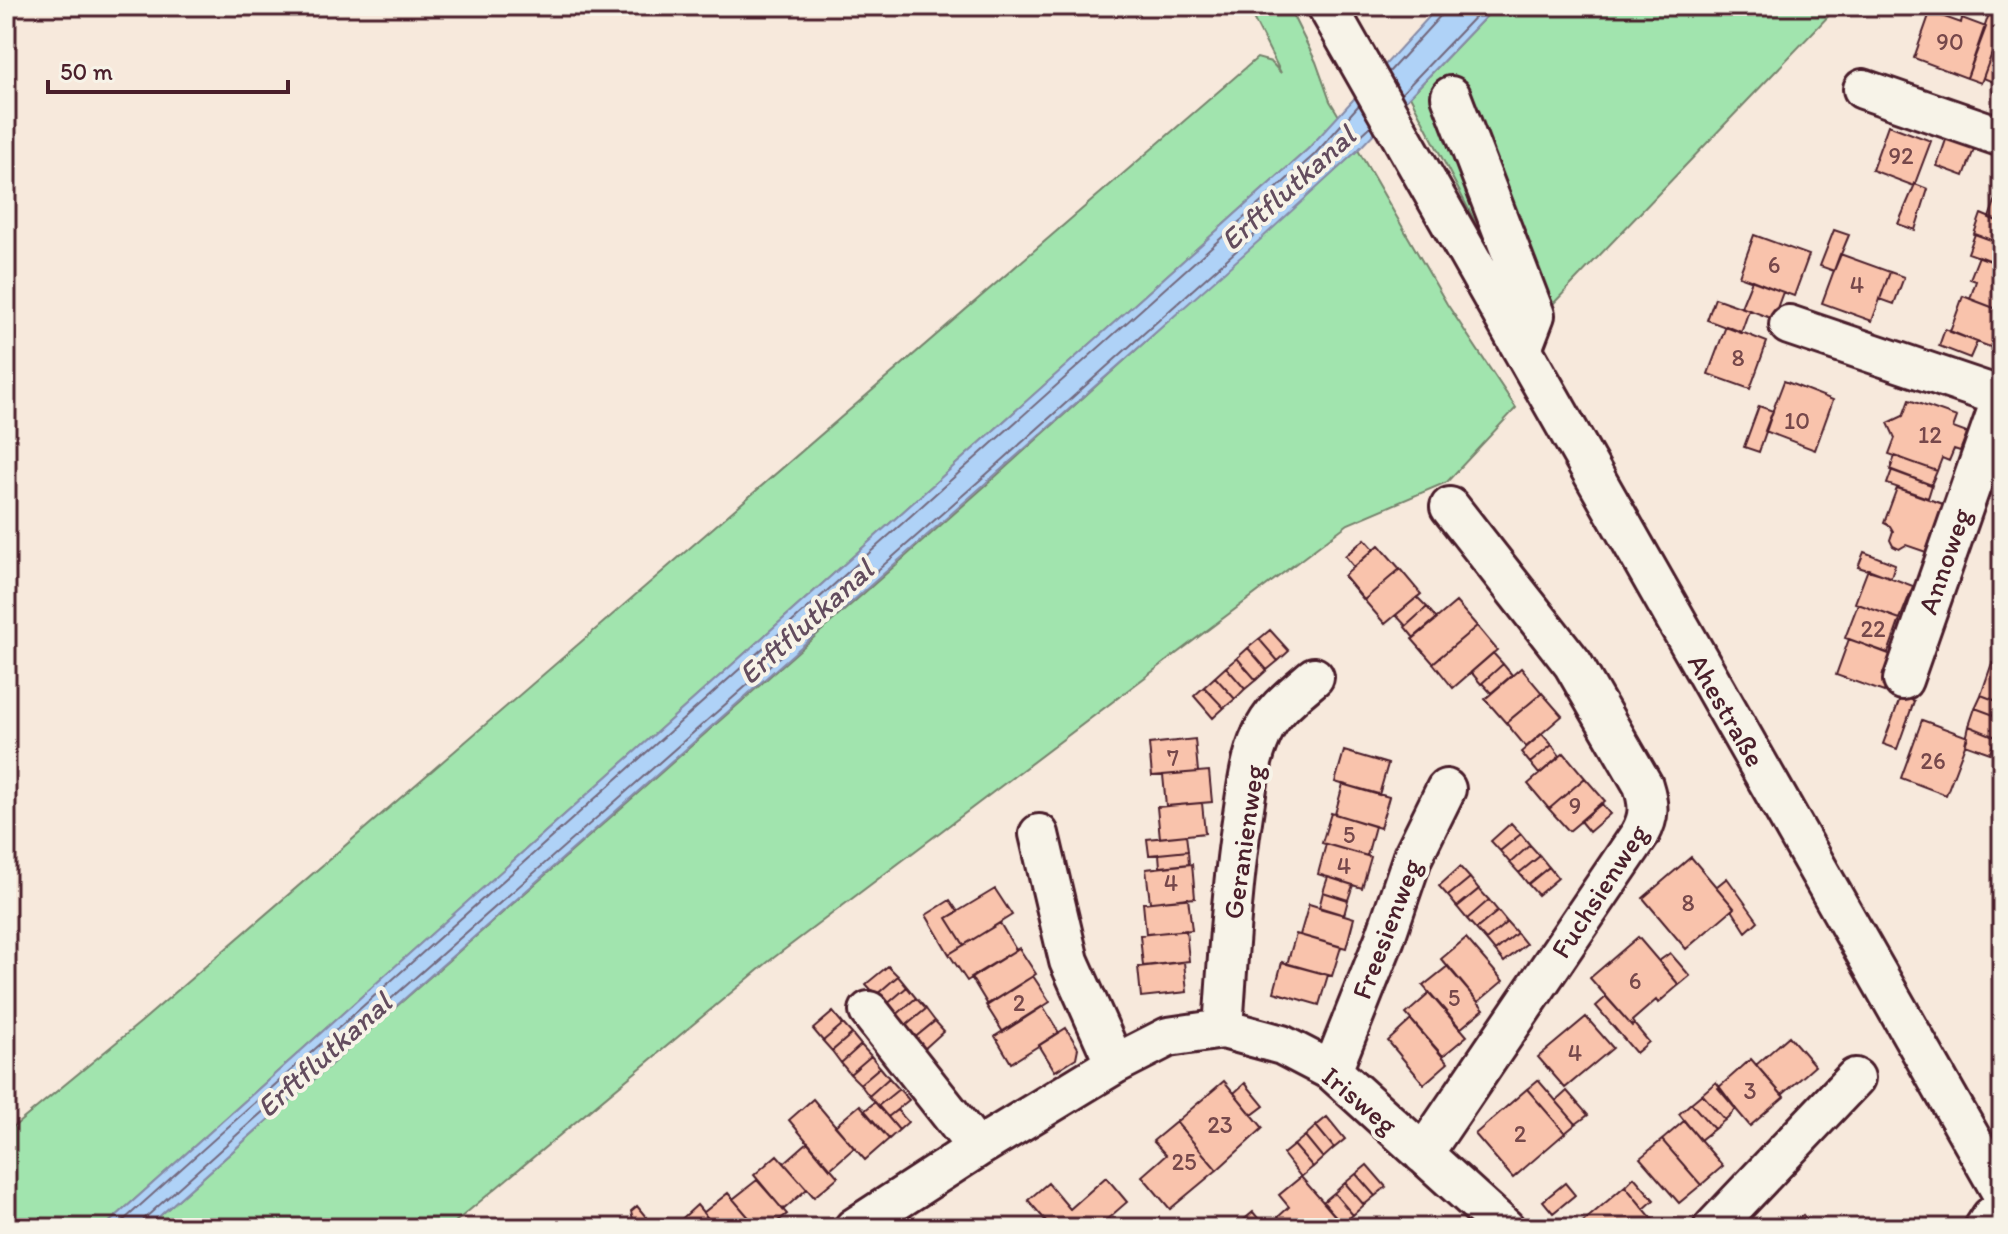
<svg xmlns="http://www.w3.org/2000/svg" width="2008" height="1234" font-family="Itim,sans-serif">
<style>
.green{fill:#a1e4ae;stroke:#76826c;stroke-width:2}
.water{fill:#afd2f7;stroke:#878aa5;stroke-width:2}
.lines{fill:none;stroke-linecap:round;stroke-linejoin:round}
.shore{stroke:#72677d;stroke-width:2}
.building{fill:#f9c3ac;stroke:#4a1f2b;stroke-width:2}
.minor-casing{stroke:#4a1f2b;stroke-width:44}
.minor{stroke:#f7f3e8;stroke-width:38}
.labels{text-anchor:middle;stroke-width:8;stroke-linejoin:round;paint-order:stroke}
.number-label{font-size:24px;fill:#76484b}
.street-label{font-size:28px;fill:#4a1f2b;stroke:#f7f3e8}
.water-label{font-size:30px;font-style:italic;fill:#634c5e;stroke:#f7f3e8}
</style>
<rect width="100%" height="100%" fill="#f7e9dc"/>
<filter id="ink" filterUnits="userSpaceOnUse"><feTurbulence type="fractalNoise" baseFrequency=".0125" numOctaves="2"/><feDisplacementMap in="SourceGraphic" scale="16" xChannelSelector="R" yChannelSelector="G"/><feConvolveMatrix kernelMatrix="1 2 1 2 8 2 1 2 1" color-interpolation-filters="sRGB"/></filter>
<g filter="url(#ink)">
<!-- green -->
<path class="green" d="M1247,6H1288L1316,62L1330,101L1339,116L1308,149L103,1228H6V1133L141,1022L1257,58L1271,62L1281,73Z
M1496,6H1838L1530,328L1410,96Z
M1358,150L1447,304L1516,408L1447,482L1348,524L768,962L448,1228H146L984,487Z"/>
<!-- water -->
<path class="water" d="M1439,6H1496L1358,150L1261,239L146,1228H103L1308,149Z"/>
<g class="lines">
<!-- shore -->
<path class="shore" d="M1389,72L1442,14L1444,6
M1401,94L1485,6
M115,1228L1314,155L1359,105
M141,1228L144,1219L250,1123L979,481L1255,234L1371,126"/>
</g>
<!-- building -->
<path class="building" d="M1932,7L1935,8L1933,13L1961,23L1962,18L1986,27L1967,78L1914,58Z
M1989,14L2002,19V26L1981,83L1967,78Z
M1996,42L2002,44V68L1996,83L1983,78Z
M2002,68V95L1993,92Z
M1888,125L1931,141L1914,186L1872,170Z
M1948,134L1976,144L1964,176L1937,166Z
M2002,182V223L1989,218Z
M1915,184L1928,189L1915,230L1898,224Z
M1981,214L2002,223V244L1974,234Z
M1834,230L1849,235L1834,271L1820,266Z
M1975,234L2002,244V265L1968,253Z
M1754,235L1809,255L1794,296L1739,276Z
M1840,254L1890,272L1872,321L1822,303Z
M1979,256L2002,265V311L1970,299L1976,281L1970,279Z
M1890,272L1904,277L1894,304L1880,299Z
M1752,280L1783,292L1773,319L1741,307Z
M1963,296L2002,311L2001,351L1950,332Z
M1715,298L1749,310L1741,333L1707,320Z
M1726,326L1767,342L1750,389L1708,374Z
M1945,329L1977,342L1970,358L1939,346Z
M1784,381L1833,400L1815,450L1765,431Z
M1909,400L1957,417L1953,428L1967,433L1960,451L1954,449L1949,461L1942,458L1937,471L1889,454L1895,438L1888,423L1903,416Z
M1759,406L1773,411L1759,452L1744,447Z
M1895,456L1937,471L1931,485L1890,470Z
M1892,470L1932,485L1928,498L1887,484Z
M1897,488L1943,504L1926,552L1906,545L1899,549L1893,546L1890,540L1893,531L1890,526L1884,523Z
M1365,539L1374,549L1354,567L1345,556Z
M1379,545L1400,569L1364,600L1344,576Z
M1864,552L1895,564L1891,577L1858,567Z
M1400,569L1421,594L1385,624L1364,600Z
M1868,569L1913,586L1900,619L1855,603Z
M1417,597L1427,607L1406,626L1396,615Z
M1456,602L1477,626L1433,663L1412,639Z
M1858,604L1900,619L1888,653L1845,638Z
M1427,607L1437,619L1414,638L1405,627Z
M1477,626L1497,650L1453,688L1433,663Z
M1270,630L1289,651L1278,661L1259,639Z
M1259,639L1278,661L1267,670L1248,648Z
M1849,639L1897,657L1884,692L1836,675Z
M1248,648L1267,670L1256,680L1237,658Z
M1493,653L1503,664L1481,684L1471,672Z
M1237,658L1256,680L1245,689L1226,667Z
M1992,663L2002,667V703L1981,695Z
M1503,664L1512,675L1491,693L1482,683Z
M1226,667L1245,689L1235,699L1215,677Z
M1521,668L1542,693L1506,723L1485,699Z
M1215,677L1235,699L1224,708L1204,687Z
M1204,687L1224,708L1213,718L1194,696Z
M1542,693L1562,716L1526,747L1506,723Z
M1981,695L2002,703V718L1975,708Z
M1901,696L1914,701L1897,749L1883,744Z
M1975,708L2002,718L1996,737L1969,726Z
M1922,720L1968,737L1946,795L1901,778Z
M1969,726L1996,737L1990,753L1965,744Z
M1542,734L1552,745L1530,763L1521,752Z
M1195,739L1198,772L1152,776L1149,744Z
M1552,745L1560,756L1539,774L1530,763Z
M1344,751L1388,764L1379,795L1335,782Z
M1564,753L1585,778L1549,809L1528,784Z
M1209,771L1212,802L1166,806L1163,775Z
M1585,778L1605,801L1569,831L1549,809Z
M1343,784L1389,797L1380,828L1335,814Z
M1202,803L1205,833L1160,838L1157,807Z
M1601,803L1610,814L1589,832L1580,821Z
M1331,813L1375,826L1367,856L1322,843Z
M1511,823L1521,834L1500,851L1491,841Z
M1521,834L1530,845L1510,863L1500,851Z
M1186,835L1188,851L1149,855L1147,839Z
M1326,844L1371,857L1362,888L1318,874Z
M1530,845L1540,856L1519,873L1510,863Z
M1188,851L1189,864L1160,867L1159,854Z
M1540,856L1549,867L1528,884L1519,873Z
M1691,857L1734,908L1686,949L1643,898Z
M1192,864L1195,898L1150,902L1146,869Z
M1460,867L1470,878L1448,896L1439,886Z
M1549,867L1558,878L1538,895L1528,884Z
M1328,877L1353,885L1348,900L1323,892Z
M1470,878L1479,889L1457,907L1448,896Z
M1727,878L1758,921L1746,932L1732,910L1734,908L1716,887Z
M995,889L1012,915L964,945L947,918Z
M1479,889L1489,900L1467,919L1457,907Z
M1323,892L1348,900L1344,915L1319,908Z
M1188,898L1192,930L1146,934L1143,903Z
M950,900L958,912L947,918L964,945L949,954L926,915Z
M1489,900L1498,911L1476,929L1467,919Z
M1309,904L1354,918L1346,948L1300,935Z
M1498,911L1507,922L1486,940L1476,929Z
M1507,922L1517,933L1495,951L1486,940Z
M1000,923L1016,950L967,981L949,954Z
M1186,930L1189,961L1143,966L1140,935Z
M1517,933L1526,944L1504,962L1495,951Z
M1296,934L1341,947L1332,976L1287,964Z
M1638,937L1679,985L1658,1003L1656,1000L1632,1021L1634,1024L1632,1026L1590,978Z
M1466,938L1503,981L1478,1002L1441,959Z
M1019,948L1036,974L988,1005L971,977Z
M1670,953L1690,976L1679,985L1659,961Z
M1184,962L1187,992L1141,997L1138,967Z
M1282,962L1328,975L1319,1005L1274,992Z
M888,966L898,976L876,995L866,984Z
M1448,966L1484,1009L1460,1029L1423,986Z
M898,976L907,987L885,1006L876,995Z
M1033,976L1050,1002L1003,1032L986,1005Z
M907,987L916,998L894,1017L885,1006Z
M1430,993L1467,1036L1443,1056L1406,1014Z
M1606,997L1632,1026L1634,1024L1649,1042L1636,1053L1596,1006Z
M916,998L926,1009L903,1028L894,1017Z
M1043,1006L1059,1033L1011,1063L995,1036Z
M926,1009L935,1021L913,1039L903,1028Z
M833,1012L843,1024L823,1041L813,1029Z
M1586,1017L1613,1048L1565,1088L1538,1057Z
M1411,1020L1448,1063L1424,1084L1388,1041Z
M935,1021L944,1031L923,1050L913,1039Z
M843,1024L852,1034L832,1051L823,1041Z
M1066,1028L1078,1048L1076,1058L1055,1071L1039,1045Z
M852,1034L861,1045L841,1063L832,1051Z
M1789,1036L1815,1066L1782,1095L1756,1065Z
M861,1045L871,1056L850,1074L841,1063Z
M871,1056L880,1067L860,1084L850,1074Z
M1751,1059L1784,1097L1750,1126L1718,1088Z
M880,1067L889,1078L869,1096L860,1084Z
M889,1078L899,1089L878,1106L869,1096Z
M1538,1080L1576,1124L1565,1133L1527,1089Z
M1224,1081L1263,1128L1217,1170L1176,1122Z
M1716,1082L1736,1109L1725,1120L1702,1094Z
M1245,1083L1264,1106L1252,1115L1234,1093Z
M899,1089L909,1100L888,1117L878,1106Z
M1527,1089L1565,1133L1513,1178L1475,1134Z
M1567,1091L1588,1115L1576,1124L1556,1101Z
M1702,1094L1725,1120L1714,1129L1691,1103Z
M813,1099L854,1148L830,1169L789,1120Z
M875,1102L899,1130L889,1139L864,1111Z
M1691,1103L1714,1129L1700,1140L1679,1114Z
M860,1105L889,1139L865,1160L835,1126Z
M897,1110L908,1122L899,1130L888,1117Z
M1327,1117L1345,1139L1334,1148L1316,1126Z
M1684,1121L1723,1166L1701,1185L1662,1140Z
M1176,1122L1217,1170L1170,1209L1142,1176L1166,1155L1153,1141Z
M1316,1126L1334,1148L1323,1158L1305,1136Z
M1305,1136L1323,1158L1313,1167L1294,1145Z
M1662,1140L1701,1185L1679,1203L1640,1158Z
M808,1142L838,1177L814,1197L784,1163Z
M1294,1145L1313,1167L1301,1177L1283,1154Z
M777,1155L807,1189L783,1210L754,1175Z
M1367,1165L1386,1187L1375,1196L1356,1174Z
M1356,1174L1375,1196L1364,1205L1345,1183Z
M1106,1177L1127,1202L1097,1228H1052L1028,1200L1048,1183L1070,1209Z
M1301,1177L1339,1220L1330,1228H1266L1289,1207L1279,1195Z
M1634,1177L1654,1200L1644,1209L1625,1186Z
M757,1180L787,1214L769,1228H758L733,1199Z
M1345,1183L1364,1205L1353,1215L1334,1193Z
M1565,1183L1575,1195L1553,1213L1543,1201Z
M1625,1186L1660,1228H1578L1577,1227Z
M728,1193L733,1199L757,1227L716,1228L703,1213Z
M1334,1193L1353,1215L1342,1224L1323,1202Z
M697,1205L716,1228H676L674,1226Z
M637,1206L655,1228H632L627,1223L633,1219L631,1211Z
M1253,1212L1266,1228H1234Z
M1803,1215L1814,1228H1788Z
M668,1219L676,1228H656Z"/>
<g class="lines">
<!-- minor casing -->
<g class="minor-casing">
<path id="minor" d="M1327,6L2002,1193
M1863,89L2002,137
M1451,96L1535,315L1522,349
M1789,325L2002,397
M1903,680L2002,397
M1039,834L1069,961L1115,1064
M869,1011L977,1148
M1223,1029C1228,957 1232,885 1243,814C1247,788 1250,760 1261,736C1271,711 1294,694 1314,677
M1332,1071L1385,938L1413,856L1446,789
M1423,1154L1640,834C1650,816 1649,804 1643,785L1573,664L1450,507
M854,1228L977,1148L1115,1064L1168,1037L1223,1029L1282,1045L1332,1071L1505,1228
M1713,1228L1855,1078
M1984,1228L1991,1217L2002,1208"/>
</g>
<!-- minor -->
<use href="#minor" class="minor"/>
</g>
</g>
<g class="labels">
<!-- number labels -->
<g class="number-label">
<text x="1950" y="50">90</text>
<text x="1901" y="164">92</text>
<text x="1774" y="273">6</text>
<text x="1857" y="293">4</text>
<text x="1738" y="366">8</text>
<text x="1797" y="429">10</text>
<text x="1930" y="443">12</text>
<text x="1873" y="637">22</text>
<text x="1173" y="766">7</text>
<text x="1933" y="769">26</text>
<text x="1575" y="814">9</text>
<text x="1349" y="843">5</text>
<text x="1344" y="874">4</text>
<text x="1171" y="891">4</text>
<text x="1688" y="911">8</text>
<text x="1635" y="989">6</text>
<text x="1454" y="1006">5</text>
<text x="1019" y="1011">2</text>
<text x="1575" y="1061">4</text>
<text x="1750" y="1099">3</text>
<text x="1220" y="1133">23</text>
<text x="1520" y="1142">2</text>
<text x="1184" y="1170">25</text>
</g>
<!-- street labels -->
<g class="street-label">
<text transform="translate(1944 561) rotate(-71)" y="10">Annoweg</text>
<text transform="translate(1727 710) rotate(60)" y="10">Ahestraße</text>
<text transform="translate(1243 842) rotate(-82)" y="10">Geranienweg</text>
<text transform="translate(1599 891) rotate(-57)" y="10">Fuchsienweg</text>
<text transform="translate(1386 929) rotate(-69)" y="10">Freesienweg</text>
<text transform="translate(1360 1100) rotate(40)" y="10">Irisweg</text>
</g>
<!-- water labels -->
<g class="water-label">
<text transform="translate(1288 188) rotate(-42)" y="10">Erftflutkanal</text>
<text transform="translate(806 622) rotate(-42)" y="10">Erftflutkanal</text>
<text transform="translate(324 1055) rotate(-42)" y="10">Erftflutkanal</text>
</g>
</g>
<!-- margin -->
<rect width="2008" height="1234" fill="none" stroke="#f7f3e8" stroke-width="32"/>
<rect x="16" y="16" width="1976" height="1202" fill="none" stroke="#4a1f2b" stroke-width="3" filter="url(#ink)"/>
<!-- scale -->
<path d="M48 80v12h240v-12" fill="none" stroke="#4a1f2b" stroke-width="4"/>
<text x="60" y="80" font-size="24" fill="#4a1f2b" stroke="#f7f3e8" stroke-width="6" paint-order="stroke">50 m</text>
</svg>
